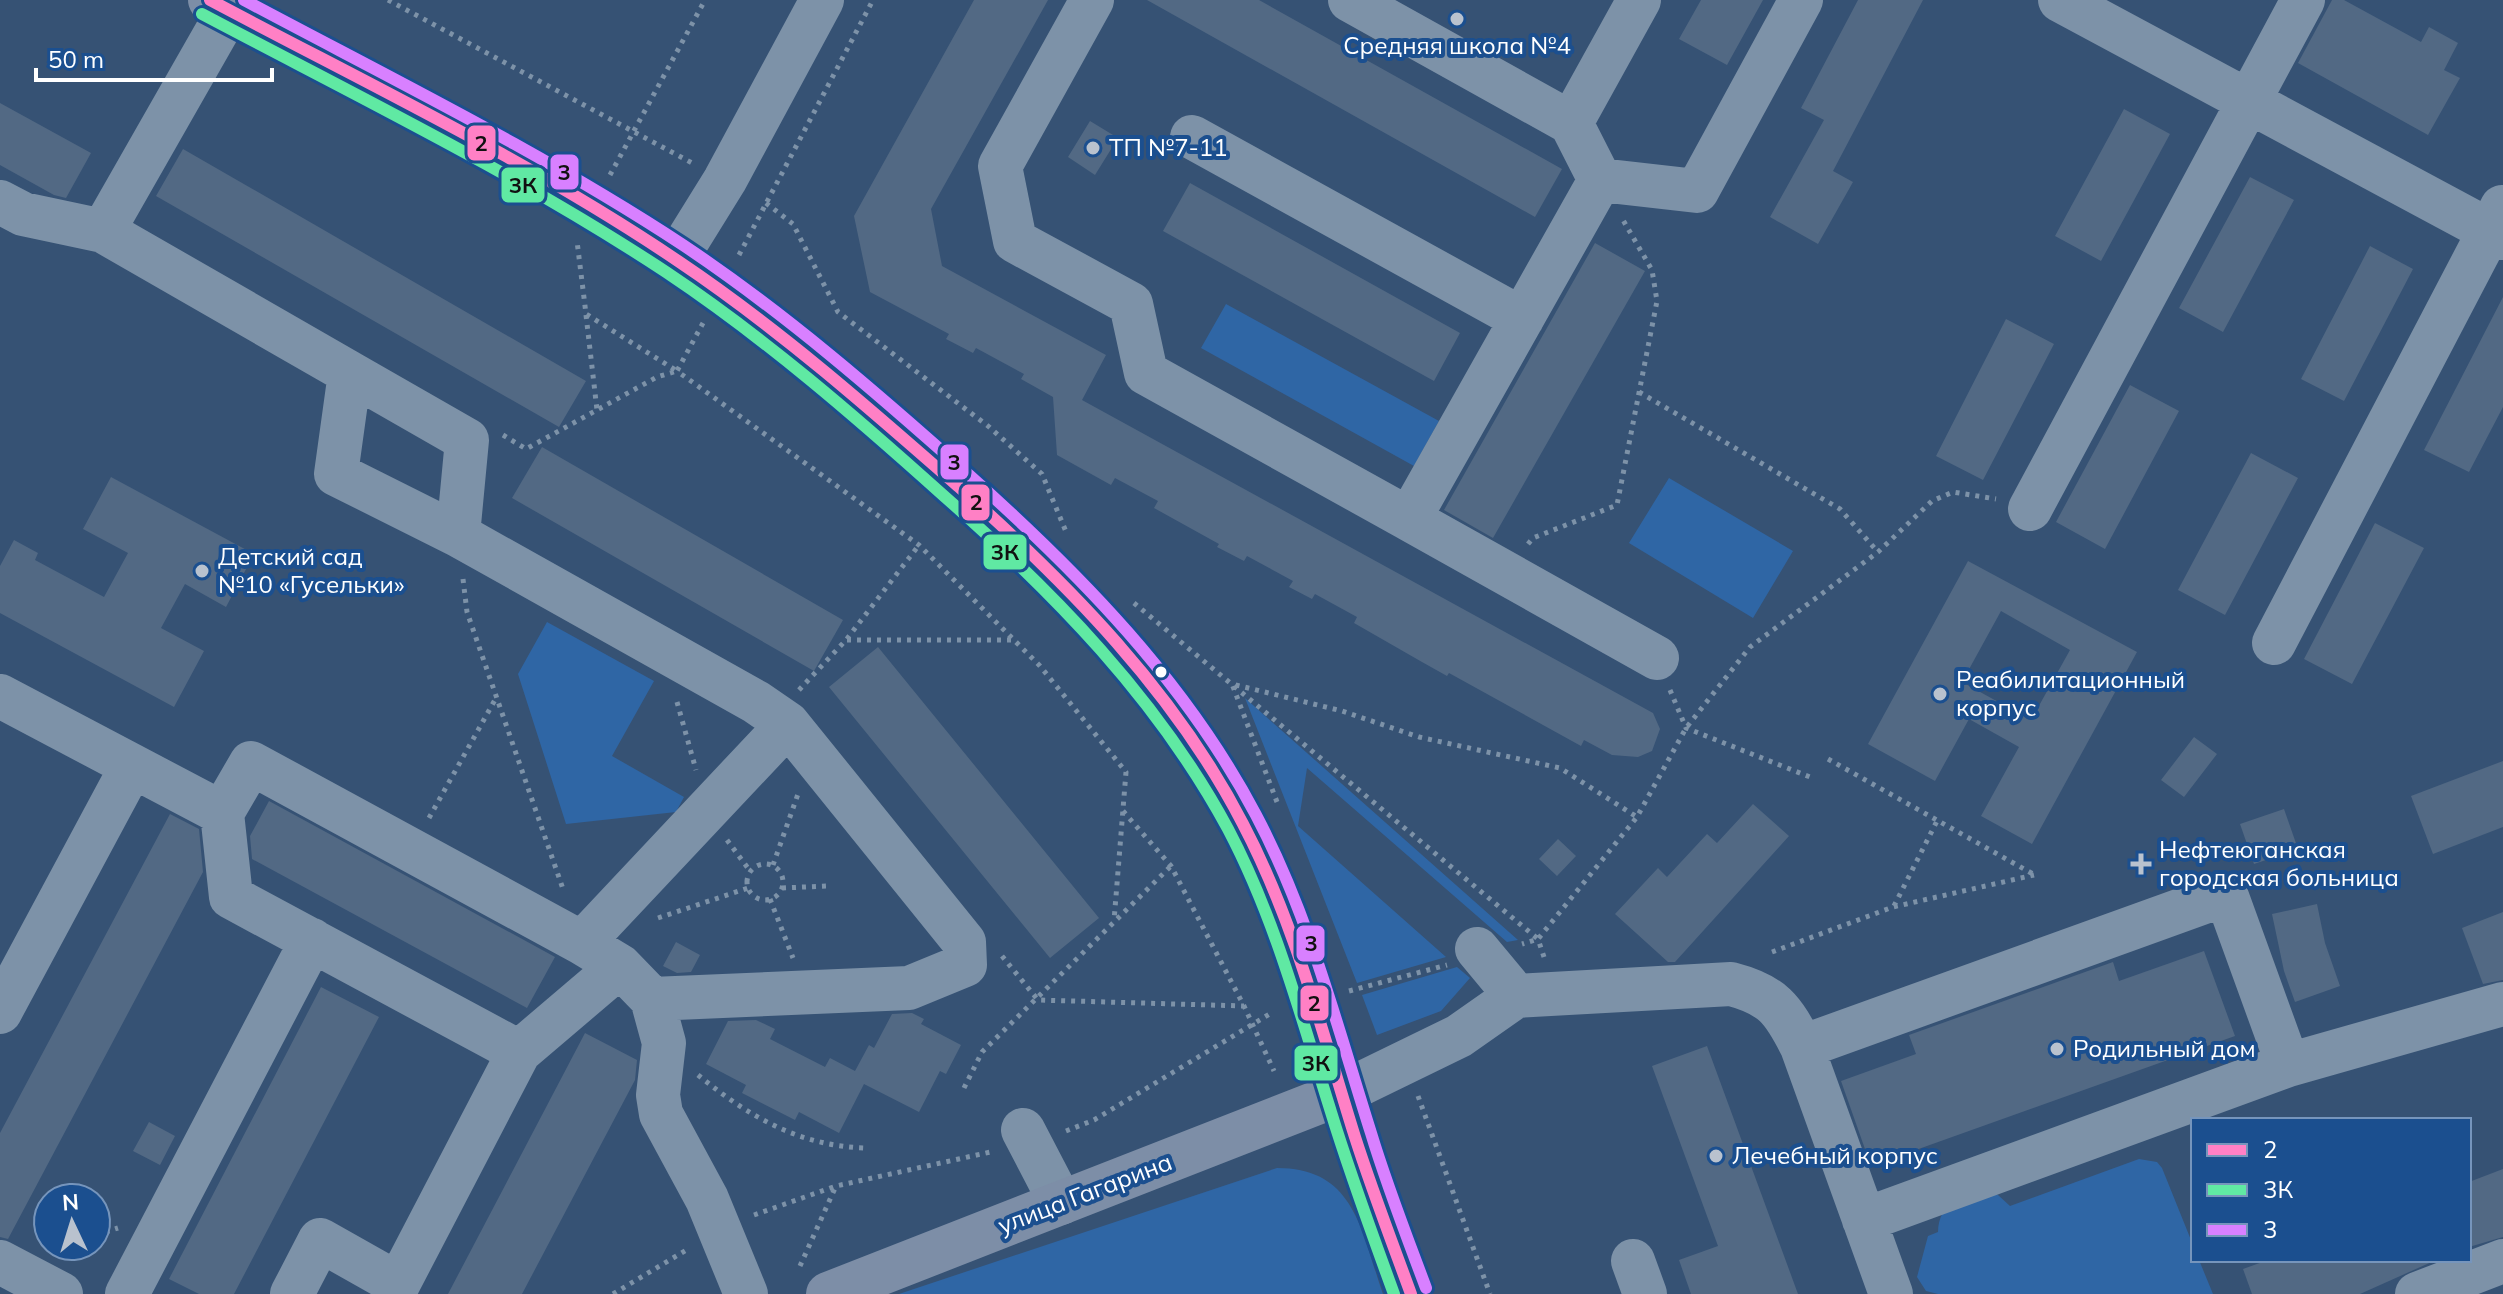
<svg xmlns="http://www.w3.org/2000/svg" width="2503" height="1294" font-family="Mulish,sans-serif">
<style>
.green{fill:#2f66a5}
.building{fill:#526984;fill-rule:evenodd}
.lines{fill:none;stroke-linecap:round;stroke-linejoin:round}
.path{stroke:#7d92a8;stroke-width:5;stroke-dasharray:4 6;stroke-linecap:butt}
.minor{stroke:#7d92a8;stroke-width:44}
.major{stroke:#7d8ea7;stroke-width:44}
.bus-1-casing{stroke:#1b4f8f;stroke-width:18}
.bus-2-casing{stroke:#1b4f8f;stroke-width:18}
.bus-3-casing{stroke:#1b4f8f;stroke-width:18}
.bus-1{stroke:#ff80c5;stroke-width:12}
.bus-2{stroke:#60e9a3;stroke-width:12}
.bus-3{stroke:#d880ff;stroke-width:12}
.poi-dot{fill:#b9c2ce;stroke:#1b4f8f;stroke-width:3}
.bus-dot{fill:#fff;stroke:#1b4f8f;stroke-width:3}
.labels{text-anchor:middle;stroke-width:8;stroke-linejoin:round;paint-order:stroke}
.poi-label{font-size:24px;fill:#fff;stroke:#1b4f8f;text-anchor:start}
.street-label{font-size:24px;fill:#fff;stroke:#1b4f8f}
.line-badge{stroke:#1b4f8f;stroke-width:3}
.pale-badge-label{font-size:22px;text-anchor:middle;font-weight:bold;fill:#111}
</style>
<rect width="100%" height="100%" fill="#365274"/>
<!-- green -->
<path class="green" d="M1226,304L1439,421L1414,466L1201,348Z
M1669,478L1793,551L1753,618L1629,543Z
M547,622L654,681L612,756L684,797L676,812L566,824L518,674Z
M1245,698L1518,940L1507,942L1307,768L1298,826L1446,957L1357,983Z
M1457,967L1470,978L1441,1011L1377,1035L1362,995Z
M2139,1159L2157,1162L2162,1168L2193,1245V1260H2199L2213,1294H1938L1926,1291L1917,1277L1928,1236L1938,1232C1939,1202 1960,1199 1985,1190L1998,1195L2010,1206Z
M1277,1168C1356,1168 1361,1232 1383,1294H899Z"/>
<!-- building -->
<path class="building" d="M974,0H1048L931,209L942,266L1106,355L1082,400L1653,713L1660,729L1652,751L1638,757L1612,755L1584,740L1581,746L1449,673L1447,676L1422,662L1354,623L1357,617L1315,594L1312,599L1289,587L1293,581L1247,556L1244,561L1217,547L1219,544L1154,508L1158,501L1115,478L1111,485L1057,455L1053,397L1021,379L1024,374L976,348L973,353L946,339L949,334L870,292L854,216Z
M1147,0H1259L1562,169L1535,217Z
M1701,0H1763L1727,65L1679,39Z
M1858,0H1923L1833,171L1853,182L1818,244L1770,217L1824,120L1801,108Z
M2332,0H2344L2421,42L2429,27L2458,43L2444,70L2460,78L2428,135L2298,63Z
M0,103L91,153L66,198L54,195L0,165Z
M2124,109L2170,134L2101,261L2055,236Z
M1090,121L1118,138L1095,175L1068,157Z
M183,149L586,381L559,427L156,196Z
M2250,177L2294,200L2223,332L2179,308Z
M1190,183L1460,333L1434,381L1163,231Z
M1595,243L1645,271L1493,538L1444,510Z
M2370,246L2413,269L2344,401L2301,379Z
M2503,297V407L2469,472L2424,450Z
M2006,319L2054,344L1983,480L1936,456Z
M2130,385L2179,411L2105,549L2056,522Z
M542,447L843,620L814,671L512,498Z
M2251,453L2298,478L2225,615L2178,590Z
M111,477L254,554L226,607L185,584L161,628L204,651L174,707L0,613V566L14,540L38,553L35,560L104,597L128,553L83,529Z
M2375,523L2424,548L2352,684L2304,659Z
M1968,561L2137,652L2032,844L1981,816L2019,747L1969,719L1935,781L1868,744ZM2001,611L2070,650L2031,720L1962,682Z
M878,647L1099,918L1050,958L829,687Z
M2194,737L2217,754L2184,797L2161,780Z
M2503,761V827L2433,854L2411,796Z
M269,801L555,957L527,1008L252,859L250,836Z
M1753,804L1789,836L1675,962H1668L1615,914L1658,868L1667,877L1707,834L1717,843Z
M2284,809L2298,849L2254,864L2240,824Z
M170,814L199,829L203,872L8,1239L0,1237V1133Z
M1558,839L1576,856L1557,876L1539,859Z
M2317,904L2325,943L2340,986L2295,1002L2284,971L2272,914Z
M2503,912V980L2483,984L2462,928Z
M676,942L700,955L691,972L677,973L663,966Z
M2204,951L2235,1036L1871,1166L1841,1081L1916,1054L1909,1035L2113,962L2119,981Z
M321,987L379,1017L234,1294H199L169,1279Z
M912,1013L924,1019L921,1024L961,1045L946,1074L940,1071L919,1112L864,1084L839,1133L799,1112L795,1120L742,1093L746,1085L706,1064L728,1021L756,1020L775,1029L770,1039L825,1067L830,1058L855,1071L869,1045L874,1048L892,1014Z
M585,1033L637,1060L635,1080L522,1294H448Z
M1707,1046L1798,1294H1691L1679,1260L1718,1246L1652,1066Z
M149,1122L175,1136L160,1165L133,1151Z
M2503,1169V1237L2469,1247V1182Z
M2268,1260H2436L2360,1294H2252L2243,1269Z"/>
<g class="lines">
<!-- path -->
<path class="path" d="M388,0L694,164
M610,175L705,0
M766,203L793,224L838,312L988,426L1042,474L1067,534
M739,255L873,0
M586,315L597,410
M703,323L677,371L919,545L1040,666L1126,772L1114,921
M1639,392L1840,509L1878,552
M503,435L526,449L657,377L677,371L586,314L577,241
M1528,544L1533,538L1617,505L1657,301L1652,270L1623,220
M463,579L467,612L563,889
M1134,603L1538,939L1522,944
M847,640H1013
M799,690L846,640L919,545
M1670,690L1686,728L1810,777
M677,702L696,770
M1828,759L2033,874
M1277,802L1232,684L1342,711L1419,737L1560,768L1637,817
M1123,811L1171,866L1244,1006L1274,1071
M429,818L496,698
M727,840L750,871
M747 882a18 18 0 1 1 36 0a18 18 0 1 1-36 0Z
M773,865L798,794
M782,888L827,886
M770,899L793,958
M1894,906L1937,821
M658,918L748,888
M1772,952L1893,907L2034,875
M1002,956L1038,1000L1244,1006
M1544,957L1538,939L1637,817L1686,728L1750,647L1878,552L1932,501L1953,492L1996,499
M1349,991L1447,965
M698,1075C748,1116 799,1146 865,1148
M964,1088L982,1052L1171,866
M1418,1096L1490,1294
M1066,1131L1094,1120L1273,1012
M754,1215L836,1186L995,1151
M96,1235L118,1228
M800,1266L836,1186
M613,1294L688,1249"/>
<!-- minor -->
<path class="minor" d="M1092,0L1000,166L1015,241L1131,304L1146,373L1409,519L1600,180L1571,123L1350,0
M2060,0L2503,238
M1571,123L1639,0
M1192,137L1522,319
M1600,180L1697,191L1801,0
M0,202L23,214L103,231L350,373L336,474L458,535L756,702L788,724L964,942L965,965L909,988L652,999
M103,231L229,10
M676,259L725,180L822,0
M350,373L467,440L458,535
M2030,509L2303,0
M1409,519L1657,658
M2274,643L2502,207
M0,696L222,813L231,897L519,1052L620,966
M222,813L251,763L582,943
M1477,949L1516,996
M0,1012L132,766
M1802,1047L2226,894L2288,1065L1864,1220
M2288,1065L2503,1004
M1342,1093L1459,1036L1516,996L1731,984C1773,995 1783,1009 1802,1047L1891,1294
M1023,1130L1061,1203
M1633,1261L1645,1294
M0,1262L61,1294
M127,1294L312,940
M292,1294L320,1240L398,1284
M393,1294L519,1052
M746,1294L707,1199L661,1114L658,1095L664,1043L652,999L620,966L582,943L788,724
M2417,1294L2503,1261"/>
<!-- major -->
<path class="major" d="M210,0C366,84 530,161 678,261C772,324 860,401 945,475C1048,565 1150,665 1221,784C1287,894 1317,1016 1355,1137C1371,1190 1392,1242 1411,1294
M828,1294L1342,1093"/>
<!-- bus-1 casing -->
<g class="bus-1-casing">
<path id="bus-1" d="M210,0C368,84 530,161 678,261C778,328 869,408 959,487C1069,585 1175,692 1243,824C1295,923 1322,1032 1355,1137C1372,1190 1392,1242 1411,1294"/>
</g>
<!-- bus-2 casing -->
<g class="bus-2-casing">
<path id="bus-2" d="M202,14C359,97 519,175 666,272C765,338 856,417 944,496C1054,593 1158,699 1228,829C1275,918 1301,1017 1331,1112C1350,1174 1372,1234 1394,1294"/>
</g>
<!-- bus-3 casing -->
<g class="bus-3-casing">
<path id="bus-3" d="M244,0C392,79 543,153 683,245C785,313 878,394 969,475C1080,574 1186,682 1256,815C1309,915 1337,1026 1371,1133C1387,1186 1407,1237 1426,1288"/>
</g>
<!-- bus-1 -->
<use href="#bus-1" class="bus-1"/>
<!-- bus-2 -->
<use href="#bus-2" class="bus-2"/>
<!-- bus-3 -->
<use href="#bus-3" class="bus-3"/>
</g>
<!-- markers -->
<g class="poi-dot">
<circle cx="1457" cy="19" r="8"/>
<circle cx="1093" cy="148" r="8"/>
<circle cx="202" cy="571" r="8"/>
<circle cx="1940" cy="694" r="8"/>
<path d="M2137 852h8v8h8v8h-8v8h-8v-8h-8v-8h8z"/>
<circle cx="2057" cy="1049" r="8"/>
<circle cx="1716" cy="1156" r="8"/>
</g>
<circle class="bus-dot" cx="1161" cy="672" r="7"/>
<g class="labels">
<!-- poi labels -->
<g class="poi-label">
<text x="1457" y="54" text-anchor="middle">Средняя школа №4</text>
<text x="1109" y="156">ТП №7-11</text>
<text x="218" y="565">Детский сад<tspan x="218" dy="28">№10 «Гусельки»</tspan></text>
<text x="1956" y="688">Реабилитационный<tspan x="1956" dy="28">корпус</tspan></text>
<text x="2159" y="858">Нефтеюганская<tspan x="2159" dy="28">городская больница</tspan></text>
<text x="2073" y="1057">Родильный дом</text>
<text x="1732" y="1164">Лечебный корпус</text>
</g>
<!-- street labels -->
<g class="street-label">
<text transform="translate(1085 1194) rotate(-21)" y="8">улица Гагарина</text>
</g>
</g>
<g class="line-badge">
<rect x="466" y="124" width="31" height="38" rx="8" fill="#ff80c5"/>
<rect x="549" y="153" width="31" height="38" rx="8" fill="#d880ff"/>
<rect x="500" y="166" width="46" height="38" rx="8" fill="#60e9a3"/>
<rect x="939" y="443" width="31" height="38" rx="8" fill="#d880ff"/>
<rect x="960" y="483" width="31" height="39" rx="8" fill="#ff80c5"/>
<rect x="982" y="533" width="46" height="38" rx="8" fill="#60e9a3"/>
<rect x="1295" y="924" width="31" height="39" rx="8" fill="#d880ff"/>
<rect x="1299" y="984" width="31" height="38" rx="8" fill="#ff80c5"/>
<rect x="1293" y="1044" width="46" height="38" rx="8" fill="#60e9a3"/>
</g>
<g class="pale-badge-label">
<text x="481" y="151">2</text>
<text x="564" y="180">3</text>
<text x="523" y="193">3К</text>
<text x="954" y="470">3</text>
<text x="976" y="510">2</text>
<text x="1005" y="560">3К</text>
<text x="1311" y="951">3</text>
<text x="1314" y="1011">2</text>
<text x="1316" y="1071">3К</text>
</g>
<!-- legend -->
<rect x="2191" y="1118" width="280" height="144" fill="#1b4f8f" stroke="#7695bc" stroke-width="2"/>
<rect x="2207" y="1144" width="40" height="12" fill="#ff80c5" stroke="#7695bc" stroke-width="2"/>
<text x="2263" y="1158" font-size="24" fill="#ffffff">2</text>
<rect x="2207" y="1184" width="40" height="12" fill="#60e9a3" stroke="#7695bc" stroke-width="2"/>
<text x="2263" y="1198" font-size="24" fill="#ffffff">3К</text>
<rect x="2207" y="1224" width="40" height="12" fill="#d880ff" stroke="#7695bc" stroke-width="2"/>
<text x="2263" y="1238" font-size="24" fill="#ffffff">3</text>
<!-- north arrow -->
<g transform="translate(72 1222) rotate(356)"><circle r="38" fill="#1b4f8f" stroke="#7695bc" stroke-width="2"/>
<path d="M0-6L14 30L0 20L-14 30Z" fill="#b9c2ce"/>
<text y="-12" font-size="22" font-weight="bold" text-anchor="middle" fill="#ffffff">N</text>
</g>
<!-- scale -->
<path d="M36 68v12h236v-12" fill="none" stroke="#ffffff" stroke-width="4"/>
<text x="48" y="68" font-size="24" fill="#ffffff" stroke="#1b4f8f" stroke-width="6" paint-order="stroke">50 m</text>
</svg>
